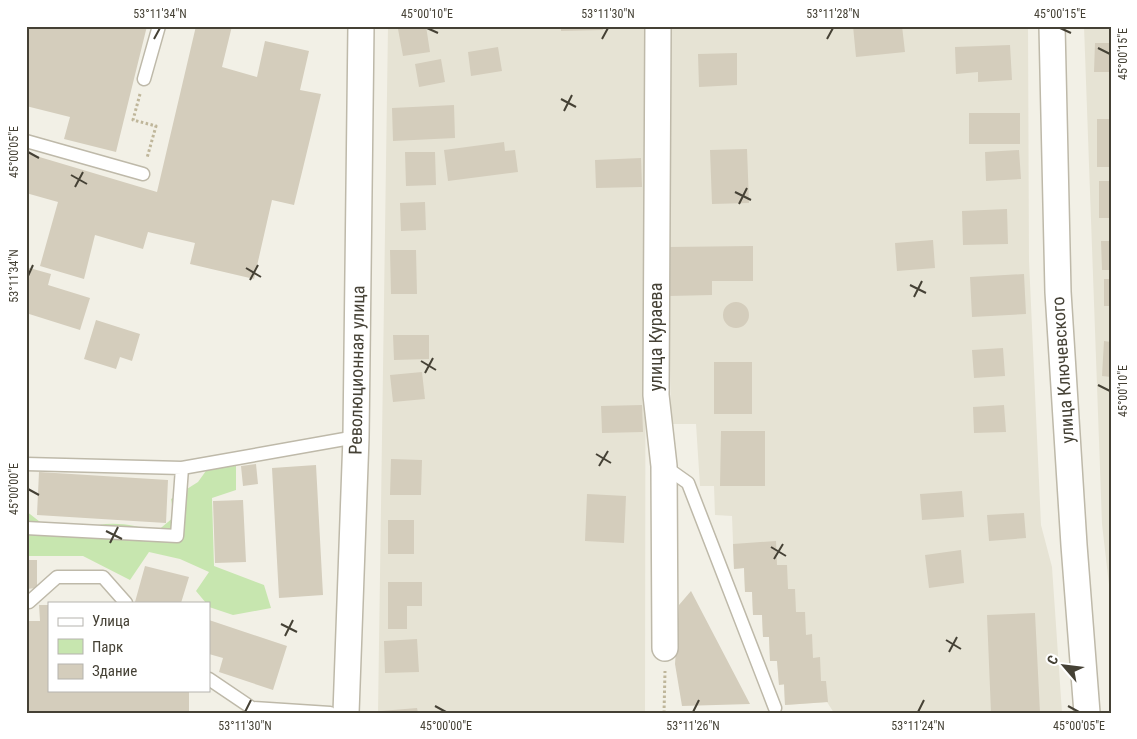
<svg xmlns="http://www.w3.org/2000/svg" width="1137" height="739" font-family="'Roboto Condensed',sans-serif">
<style>
.residential{fill:#e6e3d4}
.green{fill:#c7e6af}
.building{fill:#d4cdbc}
.lines{fill:none;stroke-linecap:round;stroke-linejoin:round}
.lane-casing{stroke:#beb9a9;stroke-width:15}
.street-casing{stroke:#beb9a9;stroke-width:28}
.path{stroke:#bfb69a;stroke-width:3;stroke-dasharray:2.5 2.5;stroke-linecap:butt}
.lane{stroke:#fff;stroke-width:12}
.street{stroke:#fff;stroke-width:25}
.ticks{fill:none;stroke:#454135;stroke-width:2}
.labels{text-anchor:middle;stroke-width:4.5;stroke-linejoin:round;paint-order:stroke}
.street-label{font-size:18px;fill:#454135;stroke:#fff}
.neatline{fill:none;stroke:#454135;stroke-width:2}
.ticks-label{font-size:12px;text-anchor:middle;fill:#454135}
</style>
<rect width="100%" height="100%" fill="#f2f0e6"/>
<!-- residential -->
<path class="residential" d="M388,26H646L645,713H378Z
M671,26H1028L1029,261L1041,525L1052,567L1062,713H834L827,702L785,705L784,685H779L777,661H770L769,637H763L762,615H753L752,592H745L744,568L734,569L732,516L715,515L714,486H700L696,424H671L668,247Z
M1084,26H1111V602L1102,524Z"/>
<!-- green -->
<path class="green" d="M236,466V490L212,498L214,566L264,585L271,608L233,615L209,607V603H206L196,591L209,572L180,559L149,552L130,580L83,556H26V511L44,525L70,523L84,529C108,520 132,524 156,532L174,517L171,499L198,482L208,468Z"/>
<!-- building -->
<path class="building" d="M26,26H147L116,152L64,139L70,117L26,106Z
M196,26H232L222,67L257,77L265,41L309,51L300,90L321,94L294,205L272,200L254,279L190,264L195,243L148,232L143,249L95,235L84,279L40,266L58,202L26,193V153L157,192Z
M411,26H426L430,52L403,56L398,29Z
M561,26H603V30L561,31Z
M853,26H902L905,52L856,57Z
M1095,43H1111V72H1094Z
M1010,45L1012,80L978,82V72L956,74L955,47Z
M498,47L502,71L471,76L468,52Z
M737,53V85L699,87L698,54Z
M441,59L445,82L419,87L415,64Z
M454,105L455,138L393,141L392,108Z
M969,113H1020V144H969Z
M1097,119H1111V167H1097Z
M504,142L505,151L515,150L518,172L448,181L444,150Z
M747,149L749,203L712,204L710,150Z
M1019,150L1021,179L986,181L985,152Z
M405,152H435L436,185L406,186Z
M641,158L642,187L596,188L595,160Z
M1099,181H1111V218H1099Z
M425,202L426,230L401,231L400,203Z
M1007,209L1008,244L963,245L962,211Z
M933,240L935,268L897,271L895,243Z
M1101,241H1111V270H1102Z
M753,246V281H712V295L669,296L668,247Z
M390,250H416L417,294H391Z
M26,267L51,274L48,285L90,298L80,330L26,313Z
M1024,274L1026,314L972,317L970,277Z
M1104,279H1111V306H1104Z
M723 315a13 13 0 1 1 26 0a13 13 0 1 1-26 0Z
M96,320L140,334L132,361L120,357L116,369L84,359Z
M393,335H429V359L394,360Z
M1104,341L1111,342V377L1102,376Z
M1003,348L1005,376L974,378L972,350Z
M714,362H752V414H714Z
M422,372L425,399L393,402L390,375Z
M642,405L643,432L602,433L601,406Z
M1004,405L1006,432L974,433L973,407Z
M721,431H765V486H720Z
M391,459L422,460L421,495H390Z
M256,464L258,484L243,486L241,466Z
M316,465L323,595L279,598L272,468Z
M39,472L168,480L166,523L37,515Z
M962,491L964,517L922,520L920,494Z
M587,494L626,496L624,543L585,541Z
M243,500L246,562L215,563L213,501Z
M1024,513L1026,538L989,541L987,515Z
M388,520H414V554H388Z
M776,541L777,565H787L788,589H795L796,612H805L806,635L812,634L813,658L820,657L821,681H826L828,702L785,705L784,684L779,685L777,661H770L769,637H763L762,615H753L752,592H745L744,568L734,569L733,544Z
M961,550L964,583L929,588L925,555Z
M26,560H37V588L26,589Z
M145,566L189,577L181,603L135,602Z
M388,582H422V606H407V629H388Z
M691,591L750,704L682,706L675,664L679,605Z
M39,605H49V690H189V713H26V621H40Z
M1035,613L1040,713H991L987,615Z
M209,620L287,646L273,690L219,672L223,658L209,654Z
M417,639L419,672L385,673L384,641Z
M417,708L418,713H381V711Z"/>
<g class="lines">
<!-- lane casing -->
<g class="lane-casing">
<path id="lane" d="M144,79L159,26
M26,141L143,174
M26,464L182,468L356,437
M664,466L688,483L775,708
M26,528L177,536L182,468
M26,602H29L57,577H103L126,603
M209,679L252,708L330,713"/>
</g>
<!-- street casing -->
<g class="street-casing">
<path id="street" d="M658,26L656,395L664,466L665,648
M1052,26L1058,292L1074,545L1087,713
M346,713L356,437L361,26"/>
</g>
<!-- path -->
<path class="path" d="M140,94L133,120L156,126L147,158
M664,713L665,671"/>
<!-- lane -->
<use href="#lane" class="lane"/>
<!-- street -->
<use href="#street" class="street"/>
</g>
<!-- ticks -->
<path class="ticks" d="M427,28L438,33M1060,28L1071,33M154,39L160,28M602,39L608,28M827,39L833,28M1098,48L1110,54M561,99L576,107M564,111L572,95M28,152L39,158M71,175L87,184M75,187L83,172M735,192L751,200M739,204L747,188M246,268L261,277M28,276L33,265M250,280L258,265M910,285L926,293M914,297L922,281M421,361L436,370M425,373L433,358M1098,385L1110,391M596,454L611,463M599,466L608,451M28,489L39,495M106,531L122,539M110,543L118,527M771,547L786,556M774,559L783,544M281,624L297,632M285,636L293,620M946,640L961,649M949,652L957,637M435,706L446,712M1068,706L1079,712M245,712L251,700M693,712L699,700M918,712L924,700"/>
<g class="labels">
<!-- street labels -->
<g class="street-label">
<text transform="translate(656 337) rotate(-90)" y="6">улица Кураева</text>
<text transform="translate(357 370) rotate(-89)" y="6">Революционная улица</text>
<text transform="translate(1063 370) rotate(-94)" y="6">улица Ключевского</text>
</g>
</g>
<!-- border -->
<rect width="1137" height="739" fill="none" stroke="#ffffff" stroke-width="55"/>
<!-- legend -->
<rect x="48" y="602" width="162" height="90" fill="#ffffff" stroke="#b5b3ae"/>
<rect x="58" y="618" width="25" height="8" fill="#ffffff" stroke="#b5b3ae"/>
<text x="92" y="626" font-size="15" fill="#454135">Улица</text>
<rect x="58" y="639" width="25" height="15" fill="#c7e6af" stroke="#b5b3ae"/>
<text x="92" y="652" font-size="15" fill="#454135">Парк</text>
<rect x="58" y="664" width="25" height="15" fill="#d4cdbc" stroke="#b5b3ae"/>
<text x="92" y="676" font-size="15" fill="#454135">Здание</text>
<!-- north arrow -->
<g transform="translate(1064 666) rotate(298)" stroke="#ffffff" stroke-width="4" paint-order="stroke">
<path d="M0-4L9 19L0 12L-9 19Z" fill="#454135"/>
<text y="-8" font-size="14" font-weight="bold" text-anchor="middle" fill="#454135">С</text>
</g>
<rect x="28" y="28" width="1082" height="684" class="neatline"/>
<g class="ticks-label">
<text x="160" y="18">53°11'34"N</text>
<text x="427" y="18">45°00'10"E</text>
<text x="608" y="18">53°11'30"N</text>
<text x="833" y="18">53°11'28"N</text>
<text x="1060" y="18">45°00'15"E</text>
<text transform="translate(1123 54) rotate(-90)" y="4">45°00'15"E</text>
<text transform="translate(14 152) rotate(-90)" y="4">45°00'05"E</text>
<text transform="translate(14 276) rotate(-90)" y="4">53°11'34"N</text>
<text transform="translate(1123 391) rotate(-90)" y="4">45°00'10"E</text>
<text transform="translate(14 489) rotate(-90)" y="4">45°00'00"E</text>
<text x="245" y="730">53°11'30"N</text>
<text x="446" y="730">45°00'00"E</text>
<text x="693" y="730">53°11'26"N</text>
<text x="918" y="730">53°11'24"N</text>
<text x="1079" y="730">45°00'05"E</text>
</g>
</svg>
